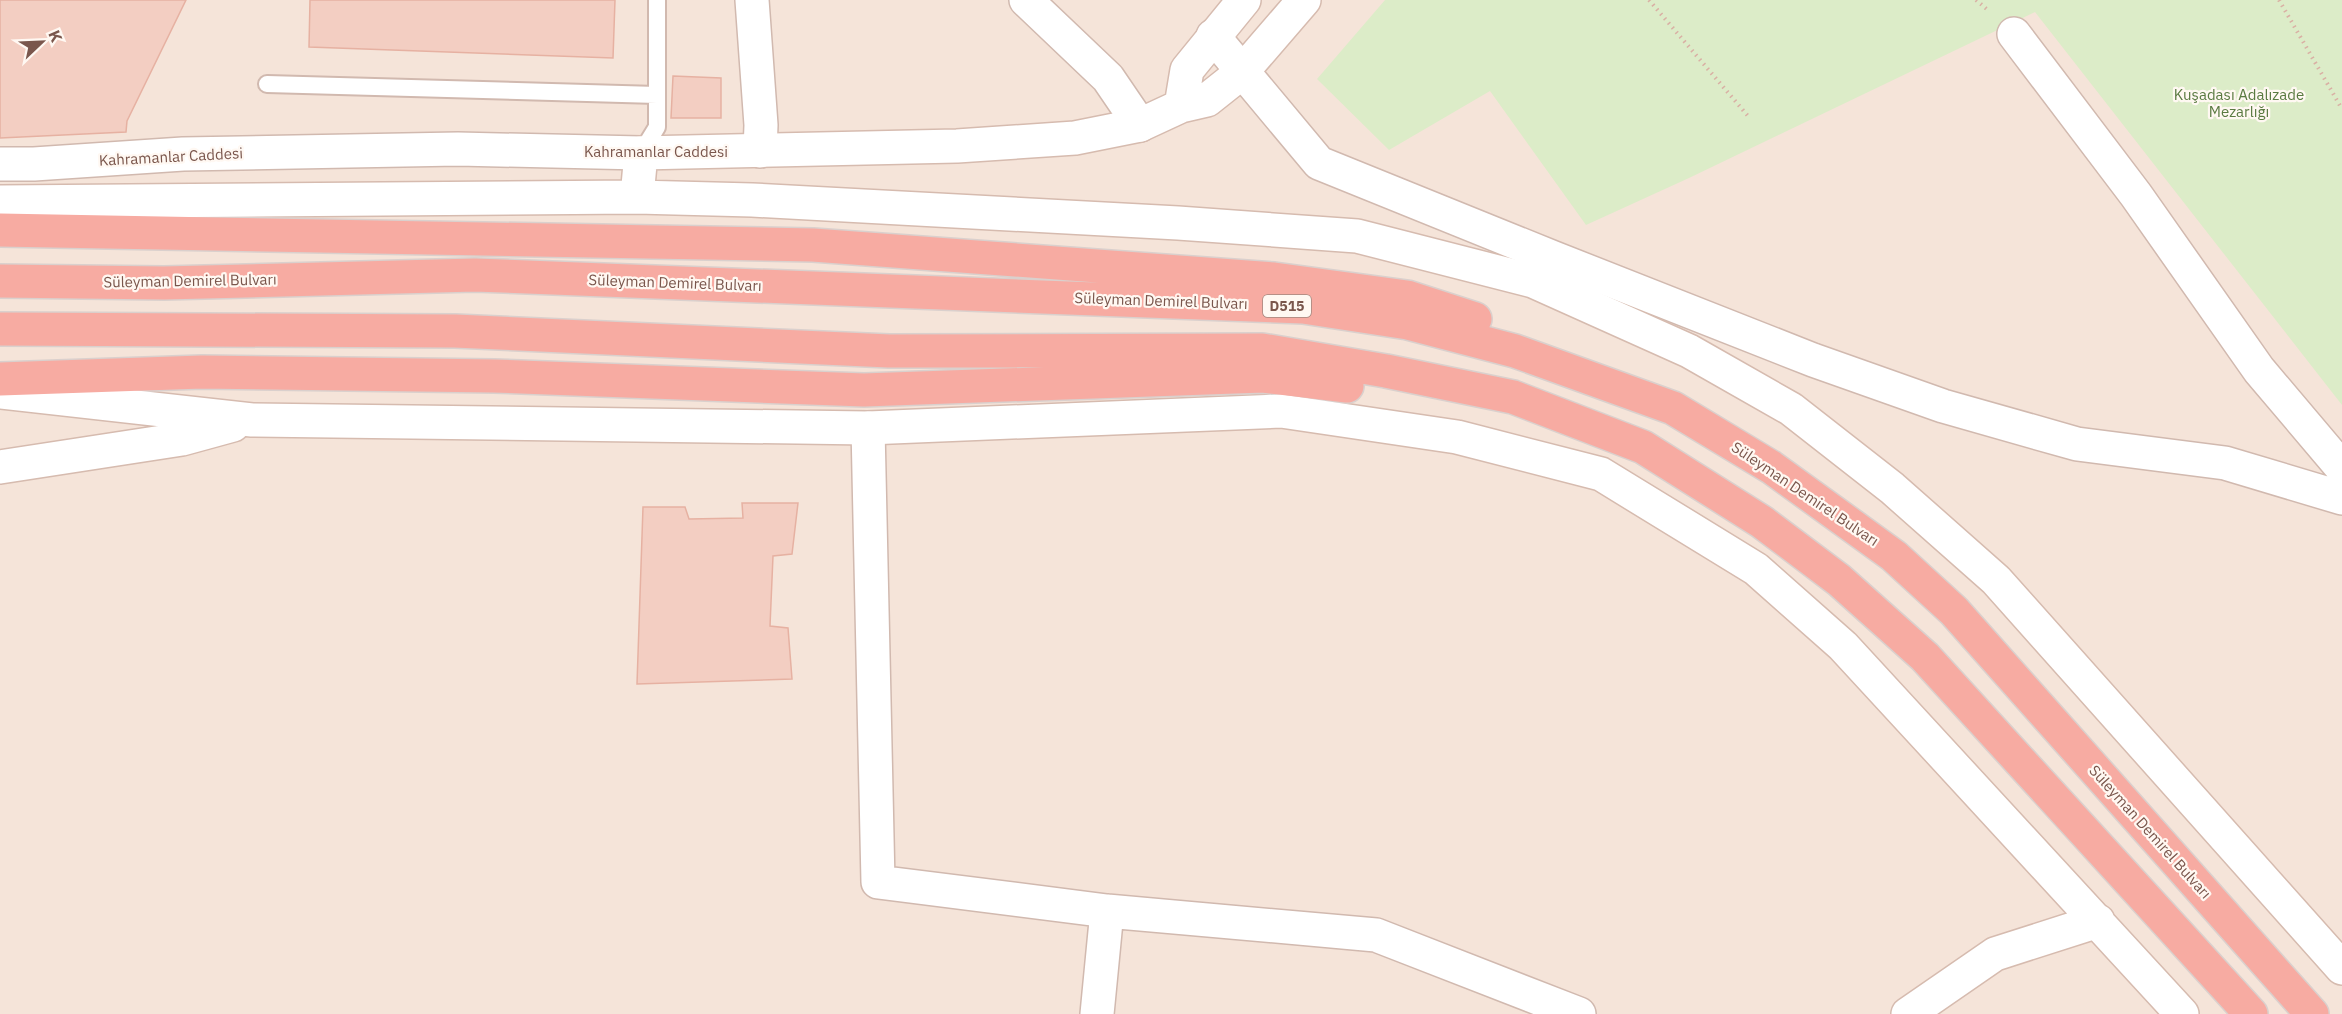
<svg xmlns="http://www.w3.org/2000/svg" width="2342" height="1014" font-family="'IBM Plex Sans',sans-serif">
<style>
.residential{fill:#f5e4d9}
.green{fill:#dcecc8}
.building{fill:#f3cec2;stroke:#e6b1a2;stroke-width:1.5}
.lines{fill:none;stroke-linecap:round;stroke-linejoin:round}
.lane-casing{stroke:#d1b9af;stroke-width:20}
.street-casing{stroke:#d1b9af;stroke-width:36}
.secondary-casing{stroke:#d6bbaf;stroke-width:36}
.highway-casing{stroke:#dad0cd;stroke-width:36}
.path{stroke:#d9b0a4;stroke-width:4;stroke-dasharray:1.5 4.5;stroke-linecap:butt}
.lane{stroke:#fff;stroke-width:16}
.street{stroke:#fff;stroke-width:33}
.secondary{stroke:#fff;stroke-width:33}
.highway{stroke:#f7aba2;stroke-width:33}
.labels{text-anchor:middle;stroke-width:4.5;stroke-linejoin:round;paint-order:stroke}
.shield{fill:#fff8f2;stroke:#a2877e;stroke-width:1.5}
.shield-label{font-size:14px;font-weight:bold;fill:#7a564c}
.park-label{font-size:15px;fill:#5a7a41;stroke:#fff8f2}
.street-label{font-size:15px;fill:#7a564c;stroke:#fff8f2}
</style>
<rect width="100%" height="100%" fill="#fdf3eb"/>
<!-- residential -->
<path class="residential" d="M0,0H2342V1014H0Z"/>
<!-- green -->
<path class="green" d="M1385,0H2342V405L2035,12L1689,178L1586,225L1490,91L1389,150L1317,79Z"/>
<!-- building -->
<path class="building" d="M0,0H186L127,121L126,132L0,138Z
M310,0H615L613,58L309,47Z
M673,76L721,78V118H671Z
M742,503H798L792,554L773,556L770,626L788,628L792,679L637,684L643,507H685L689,519L743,518Z"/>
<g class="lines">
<!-- lane casing -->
<g class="lane-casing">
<path id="lane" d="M657,0V95
M267,84L657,95V127L641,153"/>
</g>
<!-- street casing -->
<g class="street-casing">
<path id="street" d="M752,0L761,125L760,151
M1026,0L1108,78L1140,125
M2014,34L2136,195L2259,370L2342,468
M1213,36L1319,163L1554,258L1813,360L1943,406L2077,444L2225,463L2342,498
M0,164H34L183,154L458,149L641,153
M868,428L878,882L1107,911L1376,935L1579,1014
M1097,1014L1107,911"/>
</g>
<!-- secondary casing -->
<g class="secondary-casing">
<path id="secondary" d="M1181,106L1187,70L1244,0
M637,197L641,153L957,146L1075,138L1140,125L1181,106L1207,100L1241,73L1304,0
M0,202L637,197L752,200L1178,223L1357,236L1533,281L1689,351L1791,409L1892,488L1996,580L2342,968
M0,392L252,420L868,428L1281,411L1457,437L1601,474L1756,569L1843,646L2182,1014
M0,467L182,439L233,425
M1908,1014L1995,954L2098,921"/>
</g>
<!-- highway casing -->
<g class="highway-casing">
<path id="highway" d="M0,230L813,245L1274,279L1407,297L1475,319
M0,281L164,283L475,275L1303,307L1408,323L1515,351L1673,408L1771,467L1894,556L1954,611L2312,1014
M0,329L455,331L889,351L1262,350L1386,371L1513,397L1643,447L1762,522L1839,580L1925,657L2251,1014
M0,379L202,372L494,376L864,390L1263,376L1347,386"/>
</g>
<!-- path -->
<path class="path" d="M1649,0L1748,116
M1976,0L1989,11
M2279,0L2342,109"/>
<!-- lane -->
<use href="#lane" class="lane"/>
<!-- street -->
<use href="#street" class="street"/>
<!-- secondary -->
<use href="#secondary" class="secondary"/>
<!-- highway -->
<use href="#highway" class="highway"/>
</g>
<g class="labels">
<!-- shield labels -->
<rect class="shield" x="1263" y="295" width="48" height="22" rx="4.5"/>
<g class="shield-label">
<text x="1287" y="311">D515</text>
</g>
<!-- park labels -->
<g class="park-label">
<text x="2239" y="100">Kuşadası Adalızade<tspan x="2239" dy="17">Mezarlığı</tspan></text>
</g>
<!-- street labels -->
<g class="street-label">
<text x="656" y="157">Kahramanlar Caddesi</text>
<text transform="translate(171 157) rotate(-3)" y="5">Kahramanlar Caddesi</text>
<text transform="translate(190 281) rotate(-1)" y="5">Süleyman Demirel Bulvarı</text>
<text transform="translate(675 283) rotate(2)" y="5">Süleyman Demirel Bulvarı</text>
<text transform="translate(1161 301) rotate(2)" y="5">Süleyman Demirel Bulvarı</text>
<text transform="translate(1805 494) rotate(34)" y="5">Süleyman Demirel Bulvarı</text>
<text transform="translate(2150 832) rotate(48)" y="5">Süleyman Demirel Bulvarı</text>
</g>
</g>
<!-- north arrow -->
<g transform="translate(42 42) rotate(67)" stroke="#fff8f2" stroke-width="4.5" paint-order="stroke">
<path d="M0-4.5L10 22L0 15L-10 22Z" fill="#7a564c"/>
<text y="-9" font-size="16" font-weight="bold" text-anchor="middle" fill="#7a564c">K</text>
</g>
</svg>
